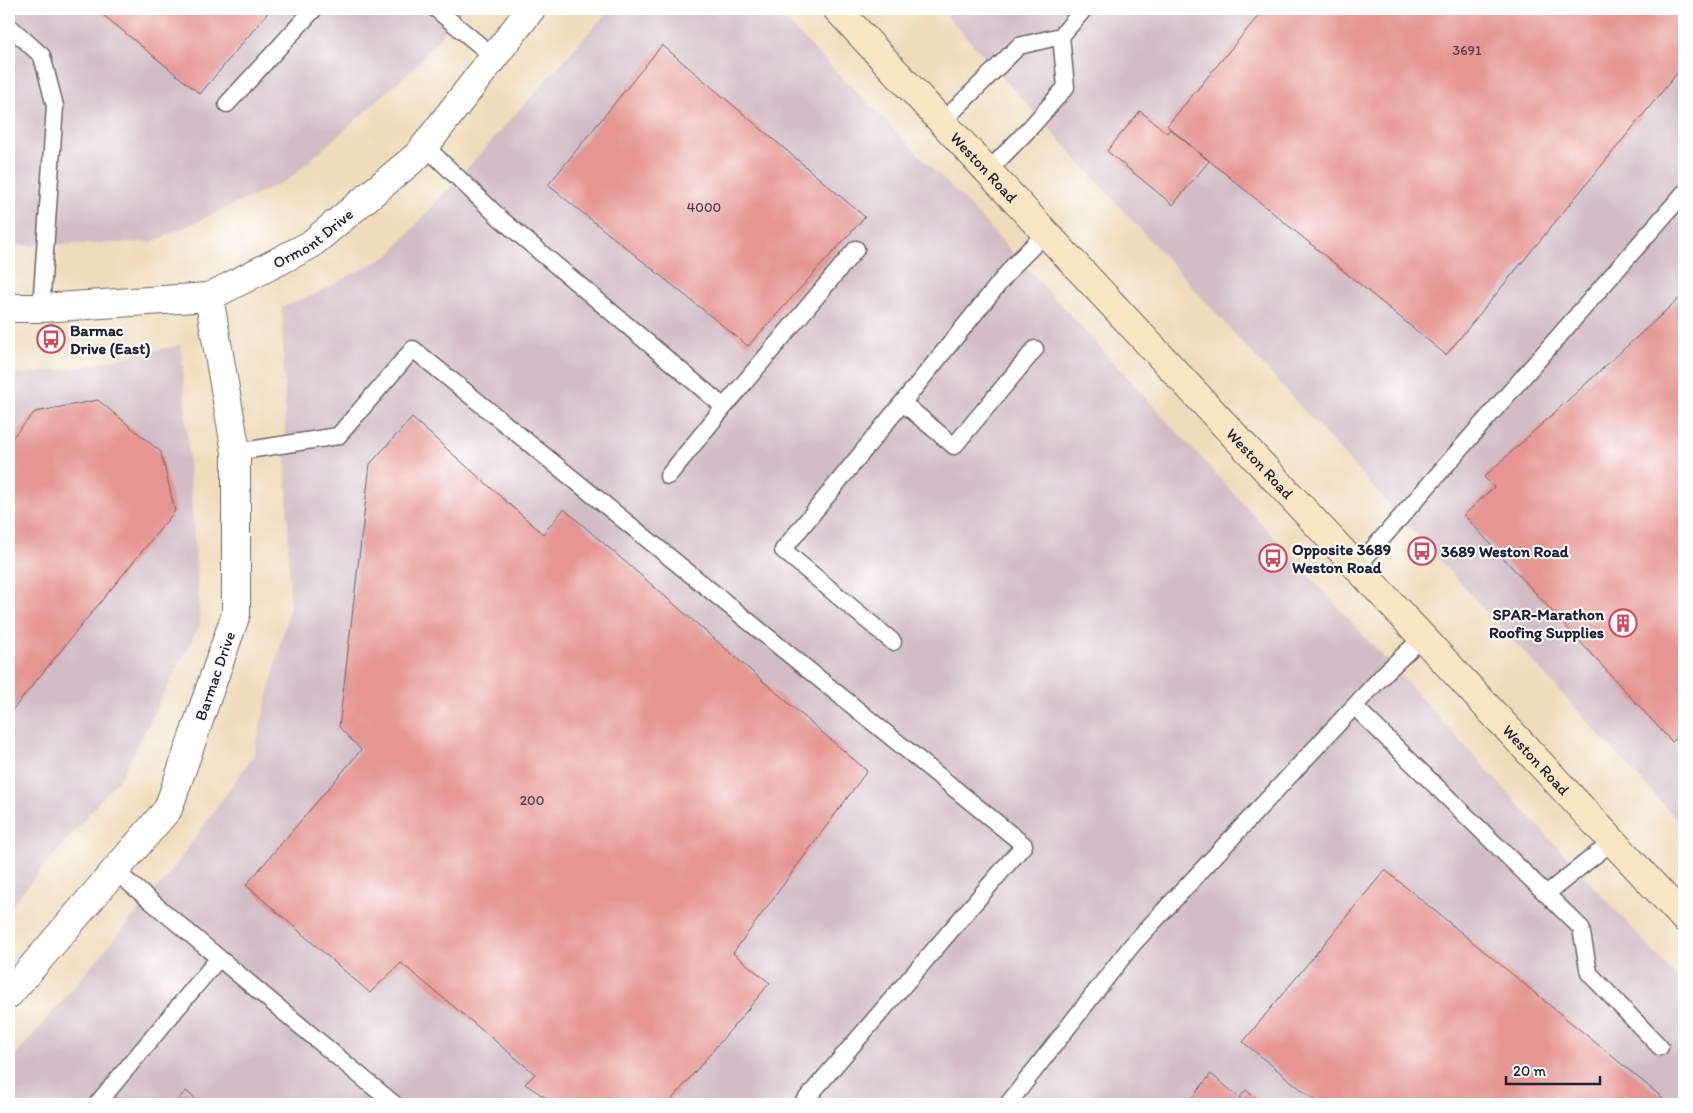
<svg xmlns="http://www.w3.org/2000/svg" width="1693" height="1113" font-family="Itim,sans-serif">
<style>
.industrial{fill:#d2bdc6}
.building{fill:#e59692}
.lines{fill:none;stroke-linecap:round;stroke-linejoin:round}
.service-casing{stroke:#6a6368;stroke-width:19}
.minor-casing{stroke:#6a6368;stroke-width:30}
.tertiary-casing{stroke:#6a6368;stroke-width:30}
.secondary-casing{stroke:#6a6368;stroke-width:30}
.service{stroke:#fff;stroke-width:16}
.minor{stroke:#fff;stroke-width:28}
.tertiary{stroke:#fff;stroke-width:28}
.secondary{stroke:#fbe6c4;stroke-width:28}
.labels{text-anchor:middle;stroke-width:4;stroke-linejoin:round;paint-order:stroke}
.number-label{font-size:14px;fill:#533f51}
.street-label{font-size:16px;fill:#22223b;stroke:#fff}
.poi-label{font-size:16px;font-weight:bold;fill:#22223b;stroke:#fff;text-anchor:start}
</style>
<rect width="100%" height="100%" fill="#fff"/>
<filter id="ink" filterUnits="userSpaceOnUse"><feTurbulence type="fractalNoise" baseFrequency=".02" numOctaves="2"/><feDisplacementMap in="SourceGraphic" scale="10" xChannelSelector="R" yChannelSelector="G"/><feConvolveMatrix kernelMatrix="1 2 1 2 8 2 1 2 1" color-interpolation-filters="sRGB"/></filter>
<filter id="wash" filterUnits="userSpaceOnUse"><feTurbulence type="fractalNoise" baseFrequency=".0096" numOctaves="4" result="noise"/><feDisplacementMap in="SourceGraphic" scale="20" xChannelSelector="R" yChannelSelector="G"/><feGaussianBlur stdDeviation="1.12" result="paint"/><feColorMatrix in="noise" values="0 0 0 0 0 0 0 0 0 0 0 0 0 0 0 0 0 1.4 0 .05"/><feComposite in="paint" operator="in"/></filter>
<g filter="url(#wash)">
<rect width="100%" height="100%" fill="#f0dcbb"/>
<!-- industrial -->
<path class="industrial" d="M9,9H463L415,67L288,180L152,242L9,246Z
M610,9H774L972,208L1684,985V1104H9V1063L168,876L253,756L290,605L282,307L313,295L389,255Z
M941,9H1684V827L1421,540Z
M181,345L200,624L122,775L9,908V375L70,369Z"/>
<g id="blocks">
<!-- building -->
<path class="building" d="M96,9H271L200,94Z
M1264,9H1684V65L1446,355L1167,126Z
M662,45L865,217L748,346L548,185Z
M1140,111L1167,133L1170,129L1209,161L1173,205L1107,151Z
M1684,294V731L1672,742L1464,515L1494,487L1484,477Z
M98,400L161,452L175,511L9,714V441L35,412Z
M412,418L543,534L564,509L867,771L733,953L770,983L668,1104H555L525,1084L535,1074L401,963L370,993L246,885L361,750L339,727L370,464Z
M1385,870L1663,1098L1658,1104H1319L1243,1042Z
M1211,1074L1240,1098L1246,1090L1263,1104H1187Z
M186,1091L202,1104H174Z"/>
</g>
</g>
<g filter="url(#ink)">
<use href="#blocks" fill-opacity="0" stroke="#6a6368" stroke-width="1"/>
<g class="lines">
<!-- service casing -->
<g class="service-casing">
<path id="service" d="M436,9L494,57
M9,26L42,56L55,106L41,308
M227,104L314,9
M942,122L1019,46L1061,36
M425,146L501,219L724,407L856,249
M988,171L1030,128L1066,87L1061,36L1084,9
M903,403L954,446L1035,349
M236,452L338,436L413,349L1024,845L802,1104
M668,476L724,407
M1357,567L1684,193
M893,642L783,550L1014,265L1046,233
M1354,706L1581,928L1589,973L1660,1047
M1546,894L1613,841
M219,958L394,1104
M97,1104L219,958L115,871
M1008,1104L1132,945L1387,671L1423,637"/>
</g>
<!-- minor casing -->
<g class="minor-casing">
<g id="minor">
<path id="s1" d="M9,994L168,809L236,614V452L209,297"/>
</g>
</g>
<!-- tertiary casing -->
<g class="tertiary-casing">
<g id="tertiary">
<path id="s2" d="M9,308H41L209,297L310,245L418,155L531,9"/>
</g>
</g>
<!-- secondary casing -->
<g class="secondary-casing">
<g id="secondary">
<path id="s3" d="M837,9L1684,918"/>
</g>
</g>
<!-- service -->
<use href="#service" class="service"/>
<!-- minor -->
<use href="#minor" class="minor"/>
<!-- tertiary -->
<use href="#tertiary" class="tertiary"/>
<!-- secondary -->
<use href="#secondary" class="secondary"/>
</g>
</g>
<!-- icons -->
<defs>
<g id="bus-ring" transform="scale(1.4375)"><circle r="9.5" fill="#fff" stroke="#d1495b" stroke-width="1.5"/><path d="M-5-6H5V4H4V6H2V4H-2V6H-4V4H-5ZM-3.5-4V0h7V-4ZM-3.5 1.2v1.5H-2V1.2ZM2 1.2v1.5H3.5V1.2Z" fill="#d1495b"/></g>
<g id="building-ring" transform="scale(1.4375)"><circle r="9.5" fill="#fff" stroke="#d1495b" stroke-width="1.5"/><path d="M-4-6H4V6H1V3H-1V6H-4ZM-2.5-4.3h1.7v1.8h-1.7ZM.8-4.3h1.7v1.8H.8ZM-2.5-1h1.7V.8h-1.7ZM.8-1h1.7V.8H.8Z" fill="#d1495b"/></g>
</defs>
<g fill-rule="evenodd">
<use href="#bus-ring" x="51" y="339"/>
<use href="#bus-ring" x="1422" y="551"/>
<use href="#bus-ring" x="1273" y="558"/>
<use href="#building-ring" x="1623" y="623"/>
</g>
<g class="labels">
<!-- number labels -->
<g class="number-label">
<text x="1467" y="55">3691</text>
<text x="704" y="212">4000</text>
<text x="532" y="805">200</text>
</g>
<!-- street labels -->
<g class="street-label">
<text dy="6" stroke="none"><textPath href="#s3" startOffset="216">Weston Road</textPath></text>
<text dy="6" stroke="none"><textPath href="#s2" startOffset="320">Ormont Drive</textPath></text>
<text dy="6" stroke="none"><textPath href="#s3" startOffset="621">Weston Road</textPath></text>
<text dy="6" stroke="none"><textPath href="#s1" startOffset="385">Barmac Drive</textPath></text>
<text dy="6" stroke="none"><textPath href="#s3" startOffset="1026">Weston Road</textPath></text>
</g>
<!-- poi labels -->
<g class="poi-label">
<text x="70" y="336">Barmac<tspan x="70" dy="18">Drive (East)</tspan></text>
<text x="1292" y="555">Opposite 3689<tspan x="1292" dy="18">Weston Road</tspan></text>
<text x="1441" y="557">3689 Weston Road</text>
<text x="1604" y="620" text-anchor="end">SPAR-Marathon<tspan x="1604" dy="18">Roofing Supplies</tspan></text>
</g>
</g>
<!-- margin -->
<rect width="1693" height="1113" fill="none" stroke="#fff" stroke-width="30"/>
<!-- scale -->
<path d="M1506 1076v8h94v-8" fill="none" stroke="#22223b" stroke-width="2.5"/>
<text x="1513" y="1076" font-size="15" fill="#22223b" stroke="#ffffff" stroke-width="4" paint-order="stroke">20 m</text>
</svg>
